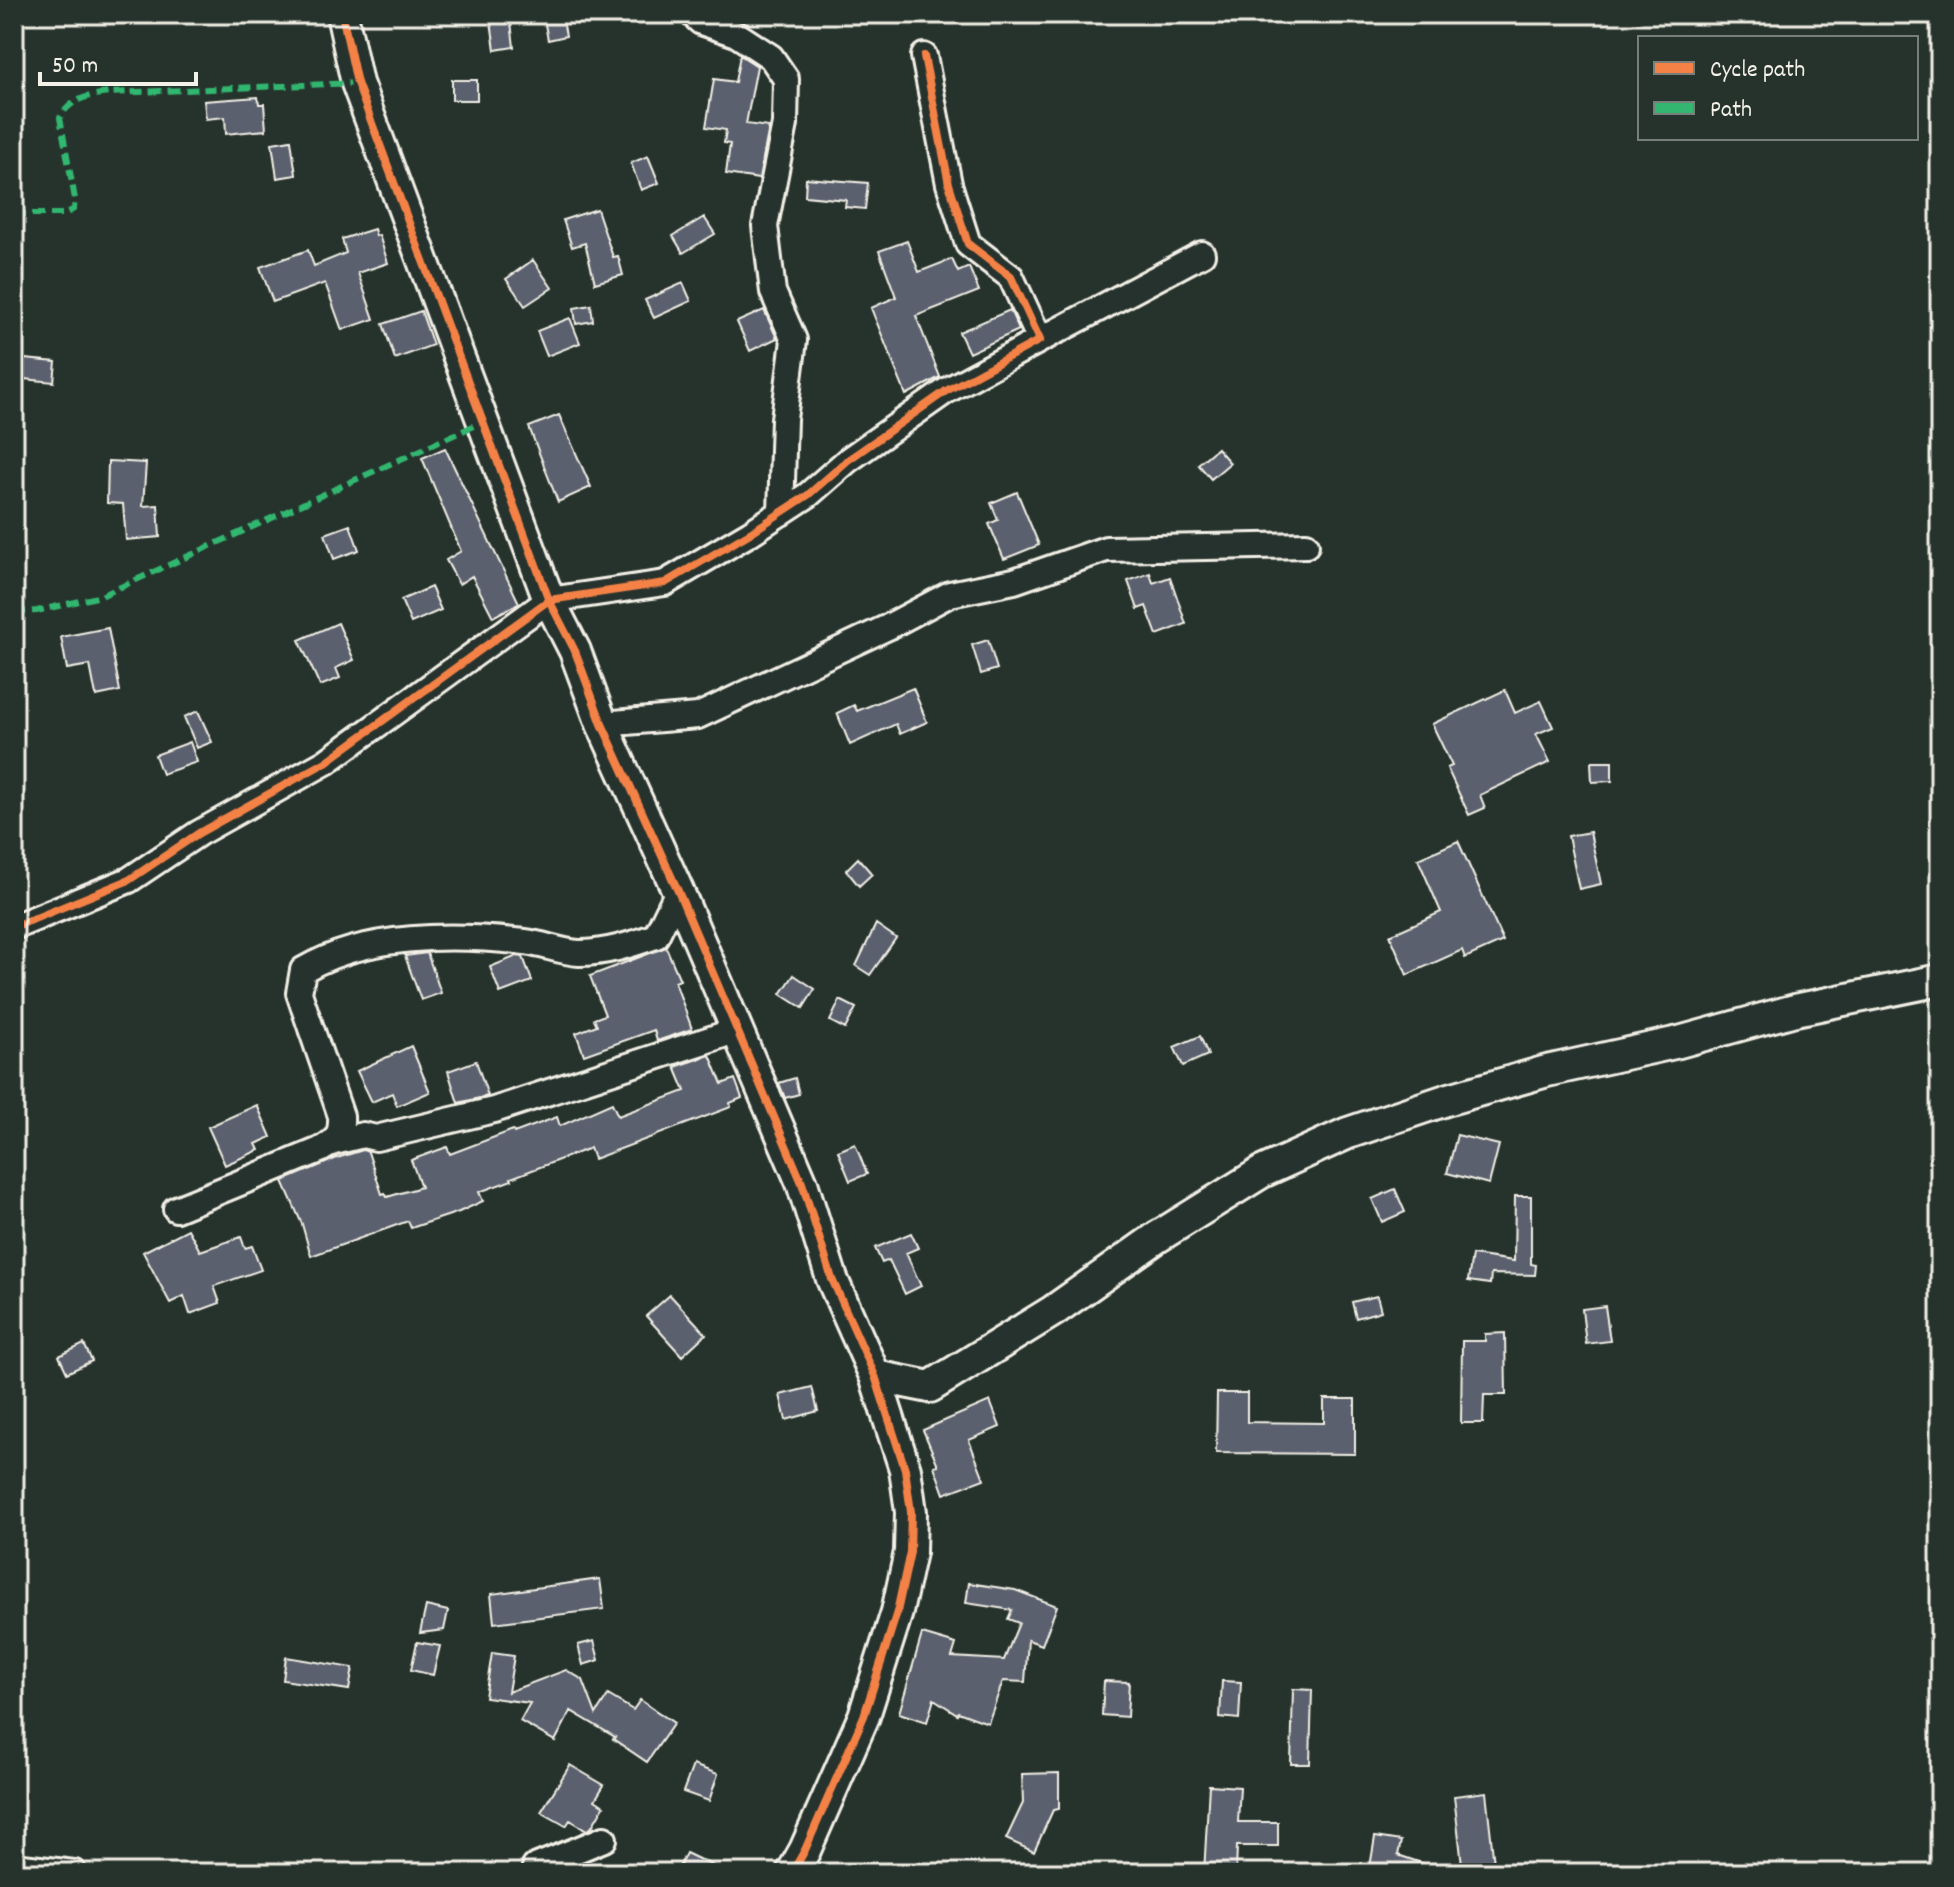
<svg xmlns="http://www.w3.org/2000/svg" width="1954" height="1887" font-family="Dekko,sans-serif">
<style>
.building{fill:#5a616e;stroke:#f4f1e8;stroke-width:2}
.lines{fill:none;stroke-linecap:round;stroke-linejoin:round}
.minor-casing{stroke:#f4f1e8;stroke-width:30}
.tertiary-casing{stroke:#f4f1e8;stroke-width:36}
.minor{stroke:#26332d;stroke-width:24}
.tertiary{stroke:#26332d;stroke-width:30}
.quiet{stroke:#33b770;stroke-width:6;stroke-dasharray:12 6;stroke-linecap:butt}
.cycleway-casing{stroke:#26332d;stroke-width:13}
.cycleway{stroke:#f48246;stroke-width:8}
</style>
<rect width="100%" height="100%" fill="#26332d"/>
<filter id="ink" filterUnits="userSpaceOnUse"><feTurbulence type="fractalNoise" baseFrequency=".0125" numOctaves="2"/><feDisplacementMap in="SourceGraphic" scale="16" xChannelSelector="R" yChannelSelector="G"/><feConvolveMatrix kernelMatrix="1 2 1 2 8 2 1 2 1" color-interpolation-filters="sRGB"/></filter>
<g filter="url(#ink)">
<!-- building -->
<path class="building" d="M490,14H510L514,47L495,50Z
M543,14H562L566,36L548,40Z
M740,55L757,66L746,124L769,127L759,179L726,174L730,144L724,143L726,130L706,127L714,79L735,82Z
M452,80H477V100H452Z
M258,97L259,104H264L266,130L226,134L225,117L206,119L204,101Z
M291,140L296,175L277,178L272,143Z
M648,156L659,183L641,190L631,163Z
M806,178L868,183L865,209L845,207L846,200L805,196Z
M597,209L613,257L618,256L623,275L595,283L585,243L572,247L563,220Z
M704,217L715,234L683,253L673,236Z
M374,229L376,236L379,235L388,263L358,273L374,319L342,330L325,283L273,302L260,267L308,250L314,266L346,253L342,239Z
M907,241L919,272L952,259L958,272L969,267L979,291L916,316L940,377L906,395L871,308L896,297L879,251Z
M533,260L552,288L525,306L506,279Z
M683,283L691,301L654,318L645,300Z
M591,305L593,321L576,324L574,308Z
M764,310L777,338L750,351L737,322Z
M1010,310L1019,330L969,353L959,332Z
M421,311L433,345L395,359L383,324Z
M570,318L580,343L547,356L537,331Z
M14,358L56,362L54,382L14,378Z
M559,415L591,487L558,502L529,427Z
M445,448L519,603L493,617L472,576L459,584L446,560L461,551L422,458Z
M1217,448L1230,463L1211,479L1198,464Z
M108,461L146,463L143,506L158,505L160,537L126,540L123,504L107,503Z
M1017,492L1039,545L1004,559L989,524L998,520L991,503Z
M350,525L359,550L334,559L325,534Z
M1150,573L1153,583L1170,577L1186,624L1157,635L1146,606L1138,609L1128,581Z
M431,587L441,610L411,623L401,600Z
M338,623L354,660L336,668L340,678L320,686L299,640Z
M108,628L120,691L96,696L90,665L67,669L61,637Z
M988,640L997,669L981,674L972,645Z
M913,688L927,722L900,734L896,724L850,745L837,713L854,705L857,711Z
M1505,690L1515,713L1541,701L1553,727L1536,734L1550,762L1480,795L1485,808L1469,815L1447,768L1452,766L1432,724Z
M198,711L212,742L197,748L184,717Z
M190,742L197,762L162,774L155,755Z
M1591,762H1612V781L1592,782Z
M1590,832L1601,884L1579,889L1568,836Z
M1458,841L1503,941L1465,958L1462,950L1407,975L1390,935L1441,912L1418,859Z
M858,858L872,874L859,886L846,870Z
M876,924L896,938L870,975L856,966Z
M666,947L680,980L675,982L692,1029L657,1041L654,1030L584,1055L576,1033L597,1025L594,1019L605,1015L590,976Z
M427,953L441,993L421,1000L405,956Z
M517,956L523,957L532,981L500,993L490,967Z
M794,975L815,989L803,1008L781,994Z
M840,1000L856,1008L845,1029L830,1021Z
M1200,1036L1208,1055L1183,1066L1174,1047Z
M411,1046L430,1092L397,1106L392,1093L372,1102L357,1071Z
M710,1055L722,1084L735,1079L742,1098L730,1103L731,1107L594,1159L590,1148L511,1178L512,1180L479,1192L483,1201L459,1212L411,1228L408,1221L311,1256L302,1224L283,1181L337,1158L363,1150L368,1152L382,1194L385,1193L387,1197L421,1187L411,1160L447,1147L450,1154L513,1130L514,1133L557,1117L560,1126L612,1103L618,1116L685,1091L675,1067Z
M476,1061L488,1096L458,1103L448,1071Z
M795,1078L799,1094L785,1098L779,1083Z
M257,1105L271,1137L256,1144L259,1150L225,1165L208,1127Z
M1457,1135L1499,1145L1489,1184L1447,1173Z
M855,1144L867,1174L850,1181L838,1151Z
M1395,1189L1405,1212L1382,1222L1372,1199Z
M1515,1196H1531V1264L1536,1265L1535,1275L1491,1274L1490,1284L1468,1281L1472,1255L1514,1261Z
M188,1229L200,1251L241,1237L245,1248L252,1246L261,1270L214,1286L220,1303L190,1314L184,1296L170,1303L143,1252Z
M911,1233L918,1248L906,1253L921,1286L905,1294L889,1260L882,1263L875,1248Z
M670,1295L706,1334L682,1356L646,1316Z
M1377,1296L1381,1311L1356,1318L1352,1302Z
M1605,1306L1610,1341L1586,1344L1582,1309Z
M1505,1333L1506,1395H1484L1483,1423H1461L1462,1341H1485V1334Z
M84,1344L92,1361L67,1373L59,1356Z
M812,1387L818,1411L786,1420L780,1395Z
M1217,1393H1247V1422L1324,1423V1399H1355V1454L1216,1453Z
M990,1401L1000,1427L969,1440L984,1479L944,1494L934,1466L938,1465L923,1430Z
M600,1579L604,1609L494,1623L491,1594Z
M969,1583L1015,1590L1057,1606L1042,1645L1028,1640L1025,1682L1003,1681L988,1723L958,1712L957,1714L934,1699L927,1722L899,1713L922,1634L956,1644L952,1657L1004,1660L1019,1623L1008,1619L1012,1610L966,1603Z
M426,1606L448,1611L444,1630L420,1633Z
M594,1641L599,1660L583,1665L578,1645Z
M417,1642L440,1646L433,1675L411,1670Z
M492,1653L514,1656L508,1692L566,1670L583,1680L596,1714L608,1695L633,1710L640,1700L674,1723L647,1762L613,1739L615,1737L571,1711L555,1741L520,1721L530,1703L485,1697Z
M286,1657L353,1668L349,1690L283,1680Z
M1104,1681L1129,1682L1127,1717L1102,1715Z
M1222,1681L1241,1682L1239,1719L1220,1717Z
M1293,1689L1312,1690L1310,1764H1291Z
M570,1765L604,1785L595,1800L604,1806L591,1828L587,1830L570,1820L566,1826L541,1812Z
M693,1765L718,1774L709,1801L683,1792Z
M1059,1773V1809L1053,1810L1034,1852L1006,1839L1023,1803L1022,1774Z
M1209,1785L1240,1787L1238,1822H1278V1846H1237L1236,1873H1204Z
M1486,1792L1495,1873H1463L1454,1796Z
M1375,1837L1401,1841L1398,1855L1442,1870V1873H1369Z
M686,1853L728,1873H676Z"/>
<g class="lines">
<!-- minor casing -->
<g class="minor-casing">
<path id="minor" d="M692,14L701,22L736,34L771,57L786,79L785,124L765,226L773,292L794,340L784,419L781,513
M1040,340L1202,254
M602,724L698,716L888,627L950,594L1014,581L1106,549L1306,545
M14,927L129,880L199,833L326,762L549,600L665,583L750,533L808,495L848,460L946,391L1040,340L1011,277L968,244L949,184L924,56
M334,1142L363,1135L376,1138L494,1110L735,1031
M176,1209L320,1150C336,1141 342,1136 341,1116L299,993L303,970C366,933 453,934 525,942C543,944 561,952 579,953C606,953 630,945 656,936L678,891
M14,1866L74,1873
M534,1873L535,1867L604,1839"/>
</g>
<!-- tertiary casing -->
<g class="tertiary-casing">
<path id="tertiary" d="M342,14L357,83L549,600L575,651L602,724L678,891L802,1183L832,1279L875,1376L905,1469L911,1512L910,1552L897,1612L864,1716L805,1850L792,1873
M875,1376L930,1387L1053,1311L1156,1238L1262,1172L1348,1133L1446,1100L1547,1071L1679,1042L1795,1010L1940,980"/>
</g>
<!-- minor -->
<use href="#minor" class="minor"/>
<!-- tertiary -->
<use href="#tertiary" class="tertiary"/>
<!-- quiet -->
<path class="quiet" d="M14,214H65L74,209L75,199L60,118C70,98 90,95 110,93L357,83
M14,612L37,611L101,596L482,422"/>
<!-- cycleway casing -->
<g class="cycleway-casing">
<path id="cycleway" d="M342,14L357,83L549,600L575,651L602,724L678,891L802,1183L832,1279L875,1376L905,1469L911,1512L910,1552L897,1612L864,1716L805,1850L792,1873
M14,927L129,880L199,833L326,762L549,600L665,583L750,533L808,495L848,460L946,391L1040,340L1011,277L968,244L949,184L924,56"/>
</g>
<!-- cycleway -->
<use href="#cycleway" class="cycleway"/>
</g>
</g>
<!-- margin -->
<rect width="1954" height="1887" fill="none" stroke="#26332d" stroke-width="48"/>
<rect x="24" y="24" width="1906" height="1839" fill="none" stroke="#f4f1e8" stroke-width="3" filter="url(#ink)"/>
<!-- legend -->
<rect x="1638" y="36" width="280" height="104" fill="#26332d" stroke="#787f78" stroke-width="2"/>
<rect x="1654" y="62" width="40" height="12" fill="#f48246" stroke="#787f78" stroke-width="2"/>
<text x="1710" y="76" font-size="24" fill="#f4f1e8">Cycle path</text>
<rect x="1654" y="102" width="40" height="12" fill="#33b770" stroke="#787f78" stroke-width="2"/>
<text x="1710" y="116" font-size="24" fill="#f4f1e8">Path</text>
<!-- scale -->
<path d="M40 72v12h156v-12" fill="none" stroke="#f4f1e8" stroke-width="4"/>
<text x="52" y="72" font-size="24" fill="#f4f1e8" stroke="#26332d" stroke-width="6" paint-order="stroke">50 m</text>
</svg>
